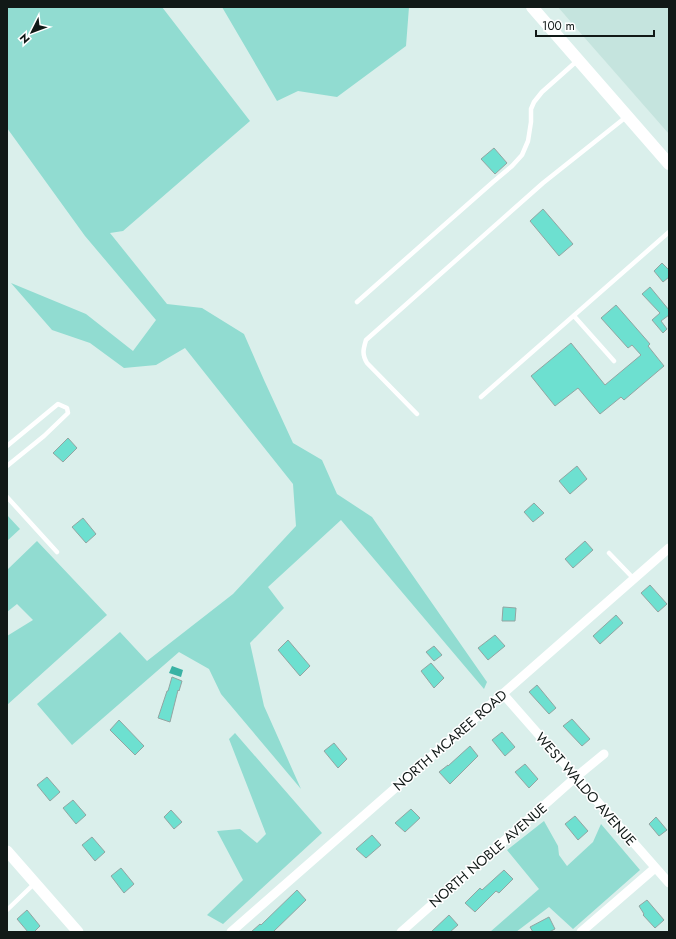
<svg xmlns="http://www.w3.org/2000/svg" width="676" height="939" font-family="Jost,sans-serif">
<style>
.built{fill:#c5e4de}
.green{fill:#91dcd1}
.water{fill:#3ab2a4}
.building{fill:#6de0d0;stroke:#92a5a2}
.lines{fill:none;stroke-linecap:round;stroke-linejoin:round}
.service{stroke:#fff;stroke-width:4.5}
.minor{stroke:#fff;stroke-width:9}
.tertiary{stroke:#fff;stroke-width:11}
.secondary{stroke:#fff;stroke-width:12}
.labels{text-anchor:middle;stroke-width:3;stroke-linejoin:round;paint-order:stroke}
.street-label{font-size:14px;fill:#111917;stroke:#fff}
</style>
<rect width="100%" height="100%" fill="#daefeb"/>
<!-- built -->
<path class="built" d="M558,7H669V134L577,29Z"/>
<!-- green -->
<path class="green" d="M7,7H162L250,121L123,231L110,233L167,304L202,308L244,334L264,380L293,443L322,460L337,494L372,517L487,682L484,689L341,520L268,587L284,608L250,643L264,706L301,789L221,694L209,669L179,652L72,745L37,704L120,632L147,661L233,594L296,526L293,484L185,348L156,365L124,368L90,343L52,330L11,283L86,314L133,351L156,320L85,236L7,128Z
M222,7H409L406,46L337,97L298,91L277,101Z
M7,515L20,529L7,541Z
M37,541L107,615L7,705V636L33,620L17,604L7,612V570Z
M235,733L322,833L223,924L207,915L243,880L217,831L240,829L257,843L266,834L229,739Z
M544,821L558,846L559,855L567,866L593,842L601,824L640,870L573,929L549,907L516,932H490L539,889L507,850Z"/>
<!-- water -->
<path class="water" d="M172,666L183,670L181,677L169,673Z"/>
<!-- building -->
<path class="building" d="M494,148L507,163L495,174L481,159Z
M543,209L573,244L559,256L530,221Z
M662,263L669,270V277L663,282L654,271Z
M650,287L669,310V315L661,321L667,329L663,333L652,320L660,313L642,294Z
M616,305L650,344L648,346L664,366L624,400L621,397L600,414L578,388L555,406L531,376L571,343L605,385L641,355L632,345L628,348L601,318Z
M68,438L77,448L63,462L53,453Z
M577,466L587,479L570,494L559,481Z
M534,503L544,513L533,522L524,512Z
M83,518L96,534L86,543L72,527Z
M585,541L593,550L573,568L565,559Z
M650,585L667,604L658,612L641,593Z
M503,607L516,608L515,621H502Z
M616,615L623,623L600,644L593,636Z
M495,635L505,646L488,660L478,648Z
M288,640L310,666L300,676L278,650Z
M434,646L442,655L434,661L426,652Z
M431,663L444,678L434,688L421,671Z
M172,677L182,681L179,691L178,690L170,722L158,718L167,691H168Z
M537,685L556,708L549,714L529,692Z
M572,719L590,739L582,746L563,726Z
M119,720L144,746L135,755L110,730Z
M502,732L515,747L505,756L492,740Z
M334,743L347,759L338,768L324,751Z
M470,746L478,756L450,784L439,772L448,765V766Z
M525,764L538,779L529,788L515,772Z
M47,777L60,792L50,801L37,785Z
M73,800L86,815L76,824L63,808Z
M411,809L420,818L405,832L395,823Z
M171,810L182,822L174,829L164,817Z
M575,816L588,831L578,840L565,824Z
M656,817L667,830L659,836L649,824Z
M372,835L381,845L366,858L356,849Z
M92,837L105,852L95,861L82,845Z
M121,868L134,884L124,893L111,876Z
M504,870L513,879L499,893L496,891L475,912L465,903L480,888L482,890Z
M297,890L306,900L273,932H251L260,924L261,925Z
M647,900L664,920L655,928L643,915L644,914L639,906Z
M27,910L40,926L34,932H28L17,919Z
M449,915L458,925L450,932H431Z
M549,917L555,929L549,932H533L530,927Z"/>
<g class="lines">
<!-- service -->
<path class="service" d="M357,302L493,182L512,166L522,155L528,141L531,122V109L534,102L542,92L578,60
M574,316L614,361
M481,397L669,232
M417,414L367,363C362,354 363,350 366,340L543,183L626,117
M7,446L58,404L67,408L68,413L44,436L7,466
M7,497L57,552
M609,553L634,579
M7,910L35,883"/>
<!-- minor -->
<path class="minor" d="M503,694L669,883
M231,932L669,548
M401,932L576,777L604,754
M581,932L655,868"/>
<!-- tertiary -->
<path class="tertiary" d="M7,851L78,932"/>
<!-- secondary -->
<path class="secondary" d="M532,7L669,164"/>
</g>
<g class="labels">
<!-- street labels -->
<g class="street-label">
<text transform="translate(450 740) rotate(-41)" y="5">NORTH MCAREE ROAD</text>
<text transform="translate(586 789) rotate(49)" y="5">WEST WALDO AVENUE</text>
<text transform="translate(488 855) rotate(-41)" y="5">NORTH NOBLE AVENUE</text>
</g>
</g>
<!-- border -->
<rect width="676" height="939" fill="none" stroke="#111917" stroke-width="16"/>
<!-- north arrow -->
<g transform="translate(32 32) rotate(228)" stroke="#ffffff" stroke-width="3" paint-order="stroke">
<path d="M0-3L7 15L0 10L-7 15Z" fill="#111917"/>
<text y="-6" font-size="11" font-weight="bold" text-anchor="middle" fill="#111917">N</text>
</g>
<!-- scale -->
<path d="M536 30v6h118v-6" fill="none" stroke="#111917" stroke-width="2"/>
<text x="542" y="30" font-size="12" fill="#111917" stroke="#ffffff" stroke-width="3" paint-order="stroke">100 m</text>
</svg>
